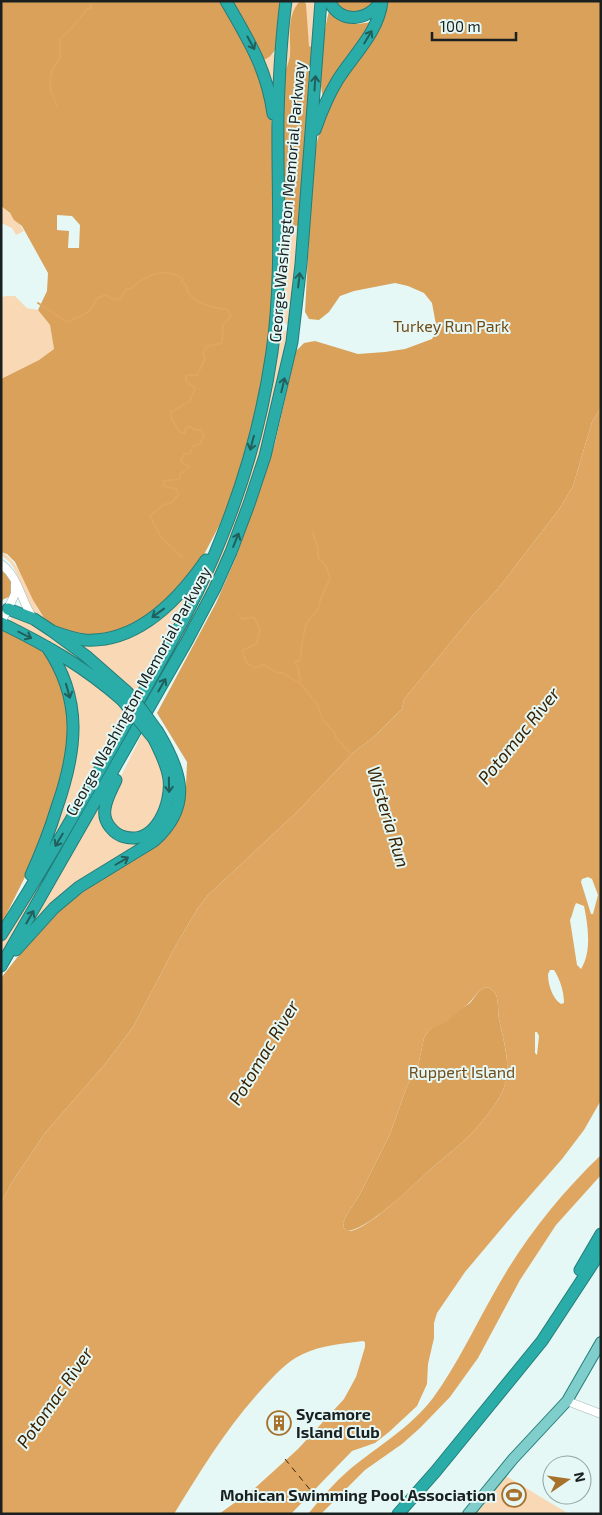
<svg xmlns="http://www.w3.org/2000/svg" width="602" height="1515" font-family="'Exo 2',sans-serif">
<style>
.green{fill:#f9d9b5}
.forest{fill:#daa15b;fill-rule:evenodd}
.water{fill:#dfa661;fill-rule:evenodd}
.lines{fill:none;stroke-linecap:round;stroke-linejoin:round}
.stream{stroke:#dfa661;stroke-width:2}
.ferry{stroke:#3a2304;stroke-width:1;stroke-dasharray:6 5;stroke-linecap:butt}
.minor-casing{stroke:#a5b7b5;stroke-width:9}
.major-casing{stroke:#247c78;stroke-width:12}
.highway-casing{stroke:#247c78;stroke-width:13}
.minor{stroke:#fff;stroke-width:8}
.major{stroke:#7fcecb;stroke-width:10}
.highway{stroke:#2aada8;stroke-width:11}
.highway-bridge-casing{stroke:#247c78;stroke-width:13;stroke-linecap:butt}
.highway-bridge{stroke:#2aada8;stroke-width:11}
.oneway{stroke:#215f5d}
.labels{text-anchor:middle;stroke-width:4;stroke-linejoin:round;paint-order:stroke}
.street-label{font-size:16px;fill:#19201f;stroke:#e5f8f6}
.park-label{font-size:16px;fill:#724b17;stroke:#e5f8f6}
.poi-label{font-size:16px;font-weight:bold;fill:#19201f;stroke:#e5f8f6;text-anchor:start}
.water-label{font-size:18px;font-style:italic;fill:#3a2304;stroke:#e5f8f6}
</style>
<rect width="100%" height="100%" fill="#e5f8f6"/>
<!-- green -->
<path class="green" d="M290,1H300C286,15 291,37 290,55C289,63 285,71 283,78Z
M304,1H318L314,48L309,46Z
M278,44L275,106L263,60L275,53Z
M1,206C7,210 21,225 24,231L16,235L12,228L1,223Z
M284,217L300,225L289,325L286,324L282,319V270Z
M7,296H15L27,308L38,310L50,325L54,349L39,360L1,379V297Z
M288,330L290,332L270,429L232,543L204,601L1,958V940L209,574L278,338L281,332Z
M1,552C17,558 31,595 39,611L44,618L51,624C19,618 26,566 1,556Z
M198,578L137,699L68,639Z
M17,615L57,638L109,679L10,621L11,616Z
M59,658L79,669L129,714L38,870L75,760L78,738V724Z
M143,732L153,746L163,765L166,795L156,818L139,834L127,835L109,822L111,796Z
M169,757L158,833L25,936L30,924L114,777L103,808L126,840L158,824Z
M506,1476L569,1514H475Z"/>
<!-- forest -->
<path class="forest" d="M1,1H223L254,53L269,101L272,127V171L275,217V250L270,330L256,419L231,499L219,526L199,564L183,586L143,621L102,636L62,632L44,618L33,600L15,562L7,554L1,552V379L39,360L54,349L50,325L38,310L47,291L48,273L22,226L14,220L10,213L1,206ZM57,215L72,216L80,225L79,248H68L69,231L57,230Z
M230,1H283C281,19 283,55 263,60Z
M300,1H304L306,4L309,46L314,48L300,225L295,226L289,224L284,217L283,78C285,71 289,63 290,55C291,37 286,15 300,1Z
M334,1H375L363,13C350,13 342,12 334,1Z
M387,1H601V407L592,422L573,486L560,508L497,590L474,614L404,699L402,709L375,736L354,752L299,810L208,895L198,908L176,945L133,1027L106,1063L45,1133L12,1182L1,1203V978L45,922L69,898L142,853L181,804L186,786L187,762L157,713L216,603L236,557L275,443L296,351L304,343L315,341L358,354L385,352L405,349L432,339L437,330L432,303L424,293L408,286L395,283L354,291L340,296L329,312L319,320L309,319L305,312L312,180L316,146L321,127L330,103L351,68L381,26Z
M329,11C339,24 355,26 370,22L367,29L323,98C317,75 323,34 329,11Z
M1,567L6,570L14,586L11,596L2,600Z
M1,629L46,650L68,698L67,765L31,865L1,925Z
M486,987C501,991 497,1006 499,1019C503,1040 513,1069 503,1090C498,1102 488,1114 480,1124C466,1141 448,1154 432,1168C415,1183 369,1230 347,1231L344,1228L343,1223L346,1216L359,1196L390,1134L407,1086L418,1066L424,1038L429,1030L470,1003L479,991Z"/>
<!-- water -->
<path class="water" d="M601,407L600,1102L584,1130L562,1159L513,1215L465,1272L437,1313L434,1323V1338L428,1364L427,1384L417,1406L389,1432L375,1443L352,1451L291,1514H219L255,1488L298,1449L344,1399L356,1377L365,1347V1342L363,1341C342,1344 322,1345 303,1354C287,1361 274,1376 262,1389C227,1427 201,1470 174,1514H1V1203L12,1182L45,1133L106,1063L133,1027L176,945L198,908L208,895L299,810L354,752L375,736L402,709L404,699L474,614L497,590L560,508L573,486L592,422ZM588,877L592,879L598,895L593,914H591L581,882L582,879ZM576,903L584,906C588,925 592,952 581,969L577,965L570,920C573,914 573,909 576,903ZM550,970H554C560,979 564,992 564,1003L561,1004C552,998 548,984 548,974ZM486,987C501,991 497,1006 499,1019C503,1040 513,1068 503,1090C498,1102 488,1114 480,1124C466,1141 448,1154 432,1168C415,1183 371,1227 351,1231C347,1231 347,1231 344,1228L343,1223L346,1216L359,1196L390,1134L407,1086L418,1066L424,1038L429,1030L446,1022L469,1003L479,991ZM535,1032H537L539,1036L537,1055L535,1053Z
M601,1155V1175L556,1225L520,1280L478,1358L450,1397L420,1428L402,1444L365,1470L321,1514H308C321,1498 334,1483 349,1470C378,1446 410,1428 433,1398C457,1365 474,1328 494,1293C522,1242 559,1195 601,1155Z"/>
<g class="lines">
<!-- stream -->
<path class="stream" d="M57,106L51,91L50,81L52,70L60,58V39L71,29L87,9L91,8V1
M38,303L67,322C80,316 92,314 96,299L105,295L114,300L121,298L126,289H130C146,276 162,266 182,278V283L186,285C187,303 214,308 228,310L231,316L223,325L222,343L207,346L203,353L205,359L197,375H186V381L195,388L190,401L171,412L172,420L181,433H185V429L189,426L195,430H201L204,435L200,444L193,446L190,453L184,454L181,462L190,467L180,474V479L163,481L164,486L176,489L179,494L171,503L163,505L150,516L161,537L182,557
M239,615L242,619L254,617L260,629L257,643L242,651L247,663L255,668L264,665L276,672L283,673L301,684L317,704L322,719L334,732L336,738L353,756
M301,684L298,668L295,662L300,660L303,638L306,624L318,609L320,601L330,578L326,566L318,557V549L313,532"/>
<!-- ferry -->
<path class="ferry" d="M285,1459L312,1492"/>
<!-- minor casing -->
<g class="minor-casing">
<path id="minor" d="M1,564C19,577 21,601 33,618
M1,623L15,594V584
M567,1401L601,1414"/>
</g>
<!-- major casing -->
<g class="major-casing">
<path id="major" d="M468,1514L513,1459L567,1401L601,1342"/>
</g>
<!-- highway casing -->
<g class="highway-casing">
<path id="highway" d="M226,1C248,39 267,69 273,114
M329,1C341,25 368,21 381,1
M315,130C321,113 328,96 337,81C353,55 379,32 382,1
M8,609L34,619L52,631L86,656L127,692
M1,623C46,645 85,667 122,700
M52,631C63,635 74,639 85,640C138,643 179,599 206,560
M116,780C112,789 106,799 105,809C104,815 106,822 110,827C114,832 119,836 125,837C156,845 172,803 169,779C167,764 160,752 154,739
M31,875C41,853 50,830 57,807C77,750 83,700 47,647
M1,935C45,866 86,795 126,723C160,662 197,601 222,536C246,477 263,414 272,352C283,274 277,195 278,116C279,78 281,39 286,1
M16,950L54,908L79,887L154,841C193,806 182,772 158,732
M1,966L187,641L215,588L231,552L249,504L265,456L292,342L301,264L321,1
M580,1270L601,1234
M398,1514L436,1471L542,1341L601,1251"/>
</g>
<!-- minor -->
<use href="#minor" class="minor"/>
<!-- major -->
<use href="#major" class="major"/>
<!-- highway -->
<use href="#highway" class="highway"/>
<!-- highway-bridge casing -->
<g class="highway-bridge-casing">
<path id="highway-bridge" d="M127,692L142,710L158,732
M122,700L154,739"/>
</g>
<!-- highway-bridge -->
<use href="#highway-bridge" class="highway-bridge"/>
</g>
<!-- one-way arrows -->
<defs><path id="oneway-shaft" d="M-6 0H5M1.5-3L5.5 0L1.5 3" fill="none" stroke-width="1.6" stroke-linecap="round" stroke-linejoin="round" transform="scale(1.25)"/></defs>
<g class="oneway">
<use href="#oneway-shaft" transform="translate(368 37) rotate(-59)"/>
<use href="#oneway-shaft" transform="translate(251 43) rotate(61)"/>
<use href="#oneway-shaft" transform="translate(315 83) rotate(-86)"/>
<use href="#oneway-shaft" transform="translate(299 280) rotate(-83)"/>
<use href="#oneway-shaft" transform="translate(283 385) rotate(-77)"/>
<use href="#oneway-shaft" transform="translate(252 443) rotate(105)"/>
<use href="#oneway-shaft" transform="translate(236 540) rotate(-68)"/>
<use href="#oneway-shaft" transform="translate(158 613) rotate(144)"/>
<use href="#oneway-shaft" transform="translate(25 635) rotate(27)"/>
<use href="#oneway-shaft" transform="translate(162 685) rotate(-60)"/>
<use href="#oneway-shaft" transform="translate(68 691) rotate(74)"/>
<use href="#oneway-shaft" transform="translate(169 785) rotate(89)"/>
<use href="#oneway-shaft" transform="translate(59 840) rotate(121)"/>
<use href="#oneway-shaft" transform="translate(122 861) rotate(-30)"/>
<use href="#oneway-shaft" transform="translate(30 917) rotate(-60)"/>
</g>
<!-- icons -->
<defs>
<g id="building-ring" transform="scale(1.25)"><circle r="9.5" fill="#e5f8f6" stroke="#a7712b" stroke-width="1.5"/><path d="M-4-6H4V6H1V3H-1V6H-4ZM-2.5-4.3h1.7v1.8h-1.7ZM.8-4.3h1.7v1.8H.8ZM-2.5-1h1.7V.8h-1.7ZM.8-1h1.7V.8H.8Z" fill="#a7712b"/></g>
<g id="stadium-ring" transform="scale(1.25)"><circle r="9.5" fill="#e5f8f6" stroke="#a7712b" stroke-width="1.5"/><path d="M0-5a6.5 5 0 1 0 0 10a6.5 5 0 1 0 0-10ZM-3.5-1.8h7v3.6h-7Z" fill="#a7712b"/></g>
</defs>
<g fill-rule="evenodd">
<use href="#building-ring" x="279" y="1423"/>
<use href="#stadium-ring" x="514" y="1495"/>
</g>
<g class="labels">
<!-- street labels -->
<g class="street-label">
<text transform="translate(287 202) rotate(-85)" y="6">George Washington Memorial Parkway</text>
<text transform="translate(138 691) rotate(-61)" y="6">George Washington Memorial Parkway</text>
</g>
<!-- park labels -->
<g class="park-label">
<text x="451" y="332">Turkey Run Park</text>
<text x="462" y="1078">Ruppert Island</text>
</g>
<!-- poi labels -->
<g class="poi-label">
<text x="296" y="1420">Sycamore<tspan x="296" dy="18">Island Club</tspan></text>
<text x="496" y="1501" text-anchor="end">Mohican Swimming Pool Association</text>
</g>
<!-- water labels -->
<g class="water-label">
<text transform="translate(519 736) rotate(-51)" y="6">Potomac River</text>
<text transform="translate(388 817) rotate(73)" y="6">Wisteria Run</text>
<text transform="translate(264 1053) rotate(-59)" y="6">Potomac River</text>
<text transform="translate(55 1398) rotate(-55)" y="6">Potomac River</text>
</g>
</g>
<!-- border -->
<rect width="602" height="1515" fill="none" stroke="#19201f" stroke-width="5"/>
<!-- north arrow -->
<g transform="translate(567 1480) rotate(77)"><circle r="24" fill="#e5f8f6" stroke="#93a2a0"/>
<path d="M0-4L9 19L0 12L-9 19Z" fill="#a7712b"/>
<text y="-8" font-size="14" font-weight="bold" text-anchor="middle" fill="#19201f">N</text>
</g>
<!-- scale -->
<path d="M432 32v8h84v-8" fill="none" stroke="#19201f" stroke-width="2.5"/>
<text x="440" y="32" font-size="15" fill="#19201f" stroke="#e5f8f6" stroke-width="4" paint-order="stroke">100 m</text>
</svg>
